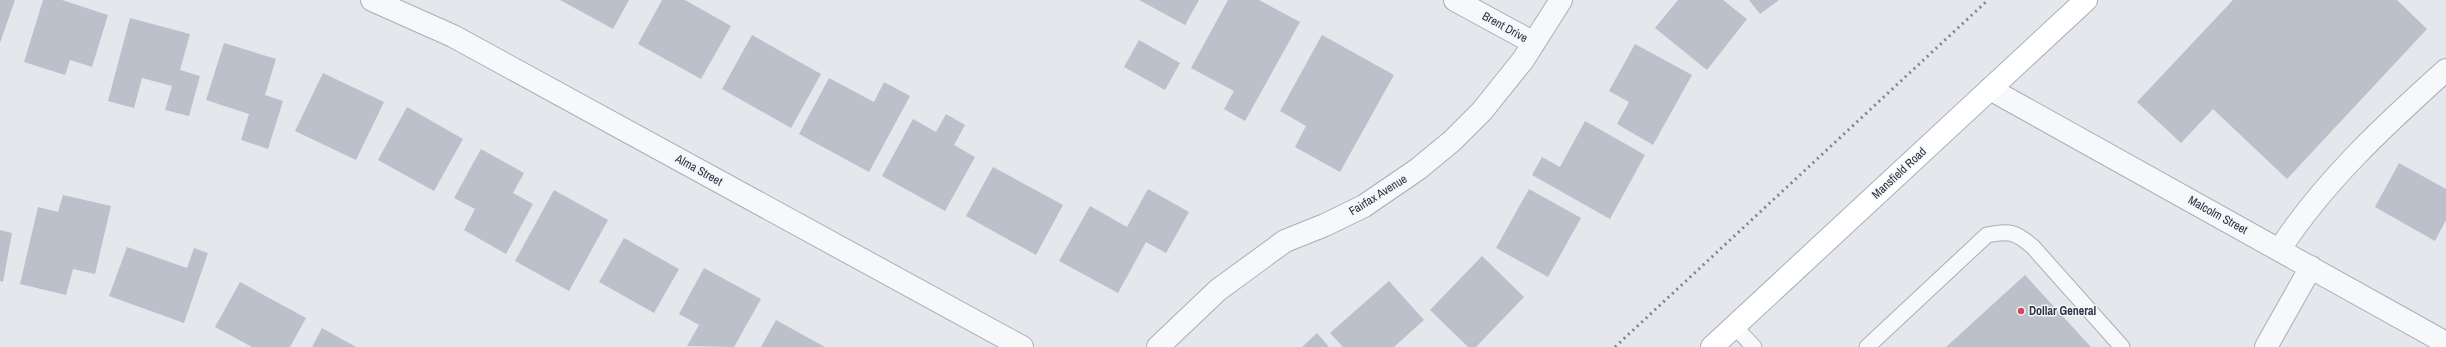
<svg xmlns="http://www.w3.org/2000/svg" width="2446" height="347" font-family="'Archivo Narrow',sans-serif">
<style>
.building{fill:#bbc0ca}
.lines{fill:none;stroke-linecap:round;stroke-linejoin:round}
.lane-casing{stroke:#a9aeb7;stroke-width:17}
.street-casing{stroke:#a9aeb7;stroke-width:24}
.secondary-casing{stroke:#a9aeb7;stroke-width:24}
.lane{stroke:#f7f8fa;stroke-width:15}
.street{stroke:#f7f8fa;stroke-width:22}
.secondary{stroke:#fff;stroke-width:22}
.rail{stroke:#7d8696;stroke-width:3;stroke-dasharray:2 4;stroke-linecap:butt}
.poi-dot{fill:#d1495b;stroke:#f4f6f9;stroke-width:1.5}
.labels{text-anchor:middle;stroke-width:3;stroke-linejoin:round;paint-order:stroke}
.street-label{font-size:12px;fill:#2b3445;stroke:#f4f6f9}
.poi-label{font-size:12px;font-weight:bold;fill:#2b3445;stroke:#f4f6f9;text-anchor:start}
</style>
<rect width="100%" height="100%" fill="#e4e7ec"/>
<!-- building -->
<path class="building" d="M0,0H15L0,43Z
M43,0H62L108,15L92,67L70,60L65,75L24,62Z
M560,0H629L613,29Z
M662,0H685L731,26L701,79L638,44Z
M1139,0H1199L1185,25Z
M1228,0H1259L1300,22L1245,121L1224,109L1234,91L1191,68Z
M1678,0H1723L1747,19L1707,70L1655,28Z
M1749,0H1779L1760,14Z
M2233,0H2397L2427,29L2287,179L2213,109L2181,143L2137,102Z
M130,18L190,34L180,70L200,76L189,116L165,110L172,86L142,78L134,108L108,101Z
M752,35L821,74L791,128L722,89Z
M1322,35L1394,75L1340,172L1295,147L1306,126L1280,111Z
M1139,40L1180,63L1165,90L1124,67Z
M224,43L276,59L265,95L283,101L268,149L241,140L249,114L206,100Z
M1635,44L1692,75L1653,145L1617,124L1629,102L1609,91Z
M323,73L384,102L356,160L295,131Z
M829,78L874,102L884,82L910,96L869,172L799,134Z
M407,107L463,139L434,191L378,160Z
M946,114L965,125L954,145L975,157L945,211L882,176L913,119L936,132Z
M1585,121L1645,155L1610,219L1532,175L1542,157L1560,167Z
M481,149L524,173L513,193L533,204L506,254L464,230L475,209L454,198Z
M2399,163L2446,189V220L2435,241L2375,207Z
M993,167L1063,205L1036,255L966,216Z
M1148,189L1189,212L1166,253L1146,242L1118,293L1059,261L1090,206L1127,227Z
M1529,189L1581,218L1548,277L1496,248Z
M554,190L608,220L569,291L515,261Z
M63,195L111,206L95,274L73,269L66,295L20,284L38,207L58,212Z
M0,230L12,233L3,282L0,281Z
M624,238L679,269L654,313L599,282Z
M127,247L187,268L194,248L208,253L184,323L109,296Z
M1482,256L1524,297L1476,347H1468L1430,310Z
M704,268L761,299L734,347L687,346L699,325L679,314Z
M2025,275L2091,347H1946Z
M1389,281L1424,320L1394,347H1343L1330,333Z
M240,282L306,318L290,347H252L215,327Z
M776,320L825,347H761Z
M322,328L356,347H312Z
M1317,333L1329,347H1302Z"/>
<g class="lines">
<!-- lane casing -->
<g class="lane-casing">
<path id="lane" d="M1734,326L1754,347
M1867,347L1987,235C2009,230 2016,232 2033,247L2122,347"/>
</g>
<!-- street casing -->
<g class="street-casing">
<path id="street" d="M372,0L453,36L1022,347
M1455,0L1534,43
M1990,89L2446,343
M2280,249C2324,181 2386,124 2446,70
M1158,347L1218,290L1285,241L1325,225L1364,206L1418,169L1452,141L1482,111L1523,60L1561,0
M2266,347L2311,267"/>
</g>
<!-- secondary casing -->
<g class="secondary-casing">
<path id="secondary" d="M1712,347L2086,0"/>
</g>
<!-- lane -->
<use href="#lane" class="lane"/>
<!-- street -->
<use href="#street" class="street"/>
<!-- secondary -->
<use href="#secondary" class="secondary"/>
<!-- rail -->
<path class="rail" d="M1615,347L1988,0"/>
</g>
<!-- markers -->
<circle class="poi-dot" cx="2021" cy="311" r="4"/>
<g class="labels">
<!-- street labels -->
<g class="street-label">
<text transform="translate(1505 27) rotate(29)" y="4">Brent Drive</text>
<text transform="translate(699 170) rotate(29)" y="4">Alma Street</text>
<text transform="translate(1899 173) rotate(-43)" y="4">Mansfield Road</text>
<text transform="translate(1378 195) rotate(-32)" y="4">Fairfax Avenue</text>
<text transform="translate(2218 215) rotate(29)" y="4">Malcolm Street</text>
</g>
<!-- poi labels -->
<g class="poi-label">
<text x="2029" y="315">Dollar General</text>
</g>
</g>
</svg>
